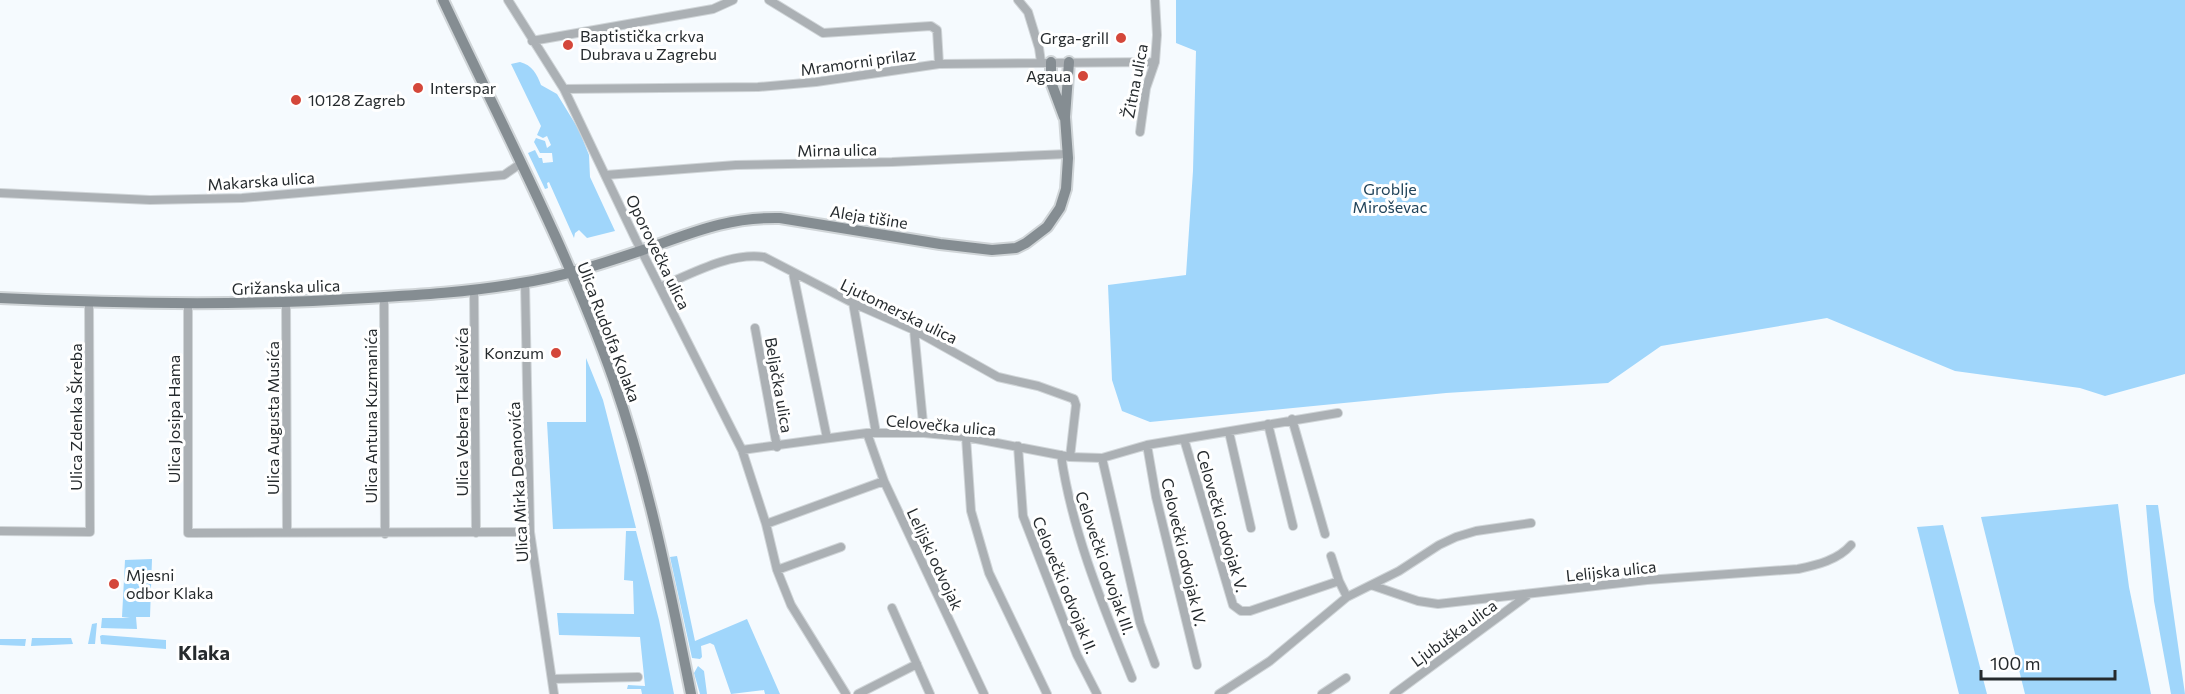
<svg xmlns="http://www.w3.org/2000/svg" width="2185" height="694" font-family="Commissioner,sans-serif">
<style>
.green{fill:#a0d6fb}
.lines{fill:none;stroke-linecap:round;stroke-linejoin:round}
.street-casing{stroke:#d0d5d8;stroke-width:10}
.secondary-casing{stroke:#d0d5d8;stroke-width:14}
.street{stroke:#abb0b4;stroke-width:8}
.secondary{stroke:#858d92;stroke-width:10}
.poi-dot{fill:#d4473a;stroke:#fff;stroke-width:2}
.labels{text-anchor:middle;stroke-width:6;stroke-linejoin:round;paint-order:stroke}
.poi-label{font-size:16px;fill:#252a2d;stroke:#fff;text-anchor:start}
.street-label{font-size:16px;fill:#252a2d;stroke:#fff}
.park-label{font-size:16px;fill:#21445b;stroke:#fff}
.quarter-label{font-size:20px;font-weight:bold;fill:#252a2d;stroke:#fff}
</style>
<rect width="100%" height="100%" fill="#f5fafe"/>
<!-- green -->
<path class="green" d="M1176,0H2185V374L2105,396L2080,388L1955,371L1827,318L1661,346L1608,383L1446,393L1150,422L1122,411L1112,380L1108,285L1186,275L1193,171L1196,51L1176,43Z
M520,62C532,65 537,74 541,85L557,94L579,130L589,155L590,177L615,231L587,238L579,230L575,233L574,238L549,182L547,183L548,188L545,189L528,153L535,150L539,158H542L543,163L553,162L552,153H540L534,142L536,138L545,141L547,148L551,145L547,136L543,138L537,135L541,126L511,64Z
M586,358L603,400L636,528L553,529L547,422H586Z
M2118,504L2129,587L2151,694H2025L1981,517Z
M2146,505H2158L2185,694H2171L2154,601Z
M1943,525L1987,694H1959L1917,527Z
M626,531H636L659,620L674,694H642L641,689H627L628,685L645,686L640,637L559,635L557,613L634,614L633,581L624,580Z
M677,556L695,641L747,619L780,694H765L764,690L731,694L714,645L710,643L701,646L702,657L700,659L692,658L670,557Z
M152,559L150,617H136L137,629L101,628L102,618H130L122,617L125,560Z
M97,623L95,644H88L92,624Z
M102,635L166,640V649L101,644L100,636Z
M32,638H71L73,644L31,646Z
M0,639H26L25,646L0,645Z
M698,666L704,671L707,694H700L694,673Z"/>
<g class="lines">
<!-- street casing -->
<g class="street-casing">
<path id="street" d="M508,0L564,89L636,240L742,450L766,524L777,570L791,605L846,694
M769,0L823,33L931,26L937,30L939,64
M1018,0L1028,12L1039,48L1041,62
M532,41L713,9L733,0
M564,89L758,87L816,82L939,64L1155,62
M1140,132L1146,88L1155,62L1157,35L1155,0
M606,175L736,165L892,162L1068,154
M0,193L150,200L242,198L504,175L520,164
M793,273L827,438
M525,283L530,532L554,694
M660,287C691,274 730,252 764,257L853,303L914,330L998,377L1038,386L1074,399L1076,405L1070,457
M474,291L476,533
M384,297L385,534
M286,303L287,532
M853,303L876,433
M188,304V533L530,532
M755,328L777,447
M914,330L924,433
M1292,419L1325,534
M1268,424L1293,526
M1229,432L1251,528
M867,433L884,481L984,694
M966,437L971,511L989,573L1047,694
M1184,439L1233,605L1241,611H1250L1339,581
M1147,445L1156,497L1197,665
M1018,446L1023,516L1077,655L1097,694
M742,450L867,433H924L966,437L1070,457L1102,458L1147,445L1338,413
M1061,455C1072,532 1103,606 1132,678
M1102,458L1140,623L1155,664
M766,524L884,481
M0,531L90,532L89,302
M1331,556L1339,581L1347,597
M777,570L841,547
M1371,585L1418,601L1438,604L1647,580L1798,569C1817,565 1838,560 1851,545
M892,608L930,694
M552,679L638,677
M858,694L917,664
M1219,694L1270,661L1347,597L1399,571L1439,545L1456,537L1476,531L1531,523
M1322,694L1346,678
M1394,694L1528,595"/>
</g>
<!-- secondary casing -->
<g class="secondary-casing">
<path id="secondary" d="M443,0C502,126 568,250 614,381C649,483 670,589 691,694
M1051,62V82L1064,117
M0,298C123,304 245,306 368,298C419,295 470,292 521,283C561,277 601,264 640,251C690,234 725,217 780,218L940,244L992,250L1016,248L1026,243L1047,227L1060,208L1066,189L1068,158L1065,117L1069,62"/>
</g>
<!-- street -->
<use href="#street" class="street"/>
<!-- secondary -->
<use href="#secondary" class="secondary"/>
</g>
<!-- markers -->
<g class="poi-dot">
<circle cx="1121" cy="38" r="6"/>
<circle cx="568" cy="45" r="6"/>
<circle cx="1083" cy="76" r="6"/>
<circle cx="418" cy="88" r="6"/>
<circle cx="296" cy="100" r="6"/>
<circle cx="556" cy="353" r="6"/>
<circle cx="114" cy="584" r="6"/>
</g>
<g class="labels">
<!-- poi labels -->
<g class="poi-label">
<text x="580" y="42">Baptistička crkva<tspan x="580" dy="18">Dubrava u Zagrebu</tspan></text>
<text x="1109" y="44" text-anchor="end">Grga-grill</text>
<text x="1071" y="82" text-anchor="end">Agaua</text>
<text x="430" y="94">Interspar</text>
<text x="308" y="106">10128 Zagreb</text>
<text x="544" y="359" text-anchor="end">Konzum</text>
<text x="126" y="581">Mjesni<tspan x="126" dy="18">odbor Klaka</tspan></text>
</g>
<!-- street labels -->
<g class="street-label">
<text transform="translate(858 62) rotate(-8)" y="6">Mramorni prilaz</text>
<text transform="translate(1135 81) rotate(-79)" y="6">Žitna ulica</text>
<text transform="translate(837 150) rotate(-1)" y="6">Mirna ulica</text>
<text transform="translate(261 181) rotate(-4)" y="6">Makarska ulica</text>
<text transform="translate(869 217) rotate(9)" y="6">Aleja tišine</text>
<text transform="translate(658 252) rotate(64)" y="6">Oporovečka ulica</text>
<text transform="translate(286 287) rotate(-2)" y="6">Grižanska ulica</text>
<text transform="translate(899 311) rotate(26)" y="6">Ljutomerska ulica</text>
<text transform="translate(609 332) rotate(69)" y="6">Ulica Rudolfa Kolaka</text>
<text transform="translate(779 385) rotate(80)" y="6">Beljačka ulica</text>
<text transform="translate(462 412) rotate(-90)" y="6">Ulica Vebera Tkalčevića</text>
<text transform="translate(371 416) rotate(-90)" y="6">Ulica Antuna Kuzmanića</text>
<text transform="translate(76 417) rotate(-90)" y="6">Ulica Zdenka Škreba</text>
<text transform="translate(273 418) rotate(-90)" y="6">Ulica Augusta Musića</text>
<text transform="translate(174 419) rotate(-90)" y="6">Ulica Josipa Hama</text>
<text transform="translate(941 425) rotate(5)" y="6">Celovečka ulica</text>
<text transform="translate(518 482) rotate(-93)" y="6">Ulica Mirka Deanovića</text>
<text transform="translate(1222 521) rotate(74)" y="6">Celovečki odvojak V.</text>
<text transform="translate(1184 552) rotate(77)" y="6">Celovečki odvojak IV.</text>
<text transform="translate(935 559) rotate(65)" y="6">Lelijski odvojak</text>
<text transform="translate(1105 563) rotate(71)" y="6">Celovečki odvojak III.</text>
<text transform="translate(1611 571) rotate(-6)" y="6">Lelijska ulica</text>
<text transform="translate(1065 585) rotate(68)" y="6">Celovečki odvojak II.</text>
<text transform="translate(1454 633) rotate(-36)" y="6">Ljubuška ulica</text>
</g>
<!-- park labels -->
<g class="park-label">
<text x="1390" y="195">Groblje<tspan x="1390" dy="18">Miroševac</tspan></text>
</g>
<!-- quarter labels -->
<g class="quarter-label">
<text x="204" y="660">Klaka</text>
</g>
</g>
<!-- scale -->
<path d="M1981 670v9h134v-9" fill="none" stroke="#252a2d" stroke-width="3"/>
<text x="1990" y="670" font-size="18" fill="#252a2d" stroke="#ffffff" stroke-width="4.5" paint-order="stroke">100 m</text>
</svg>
